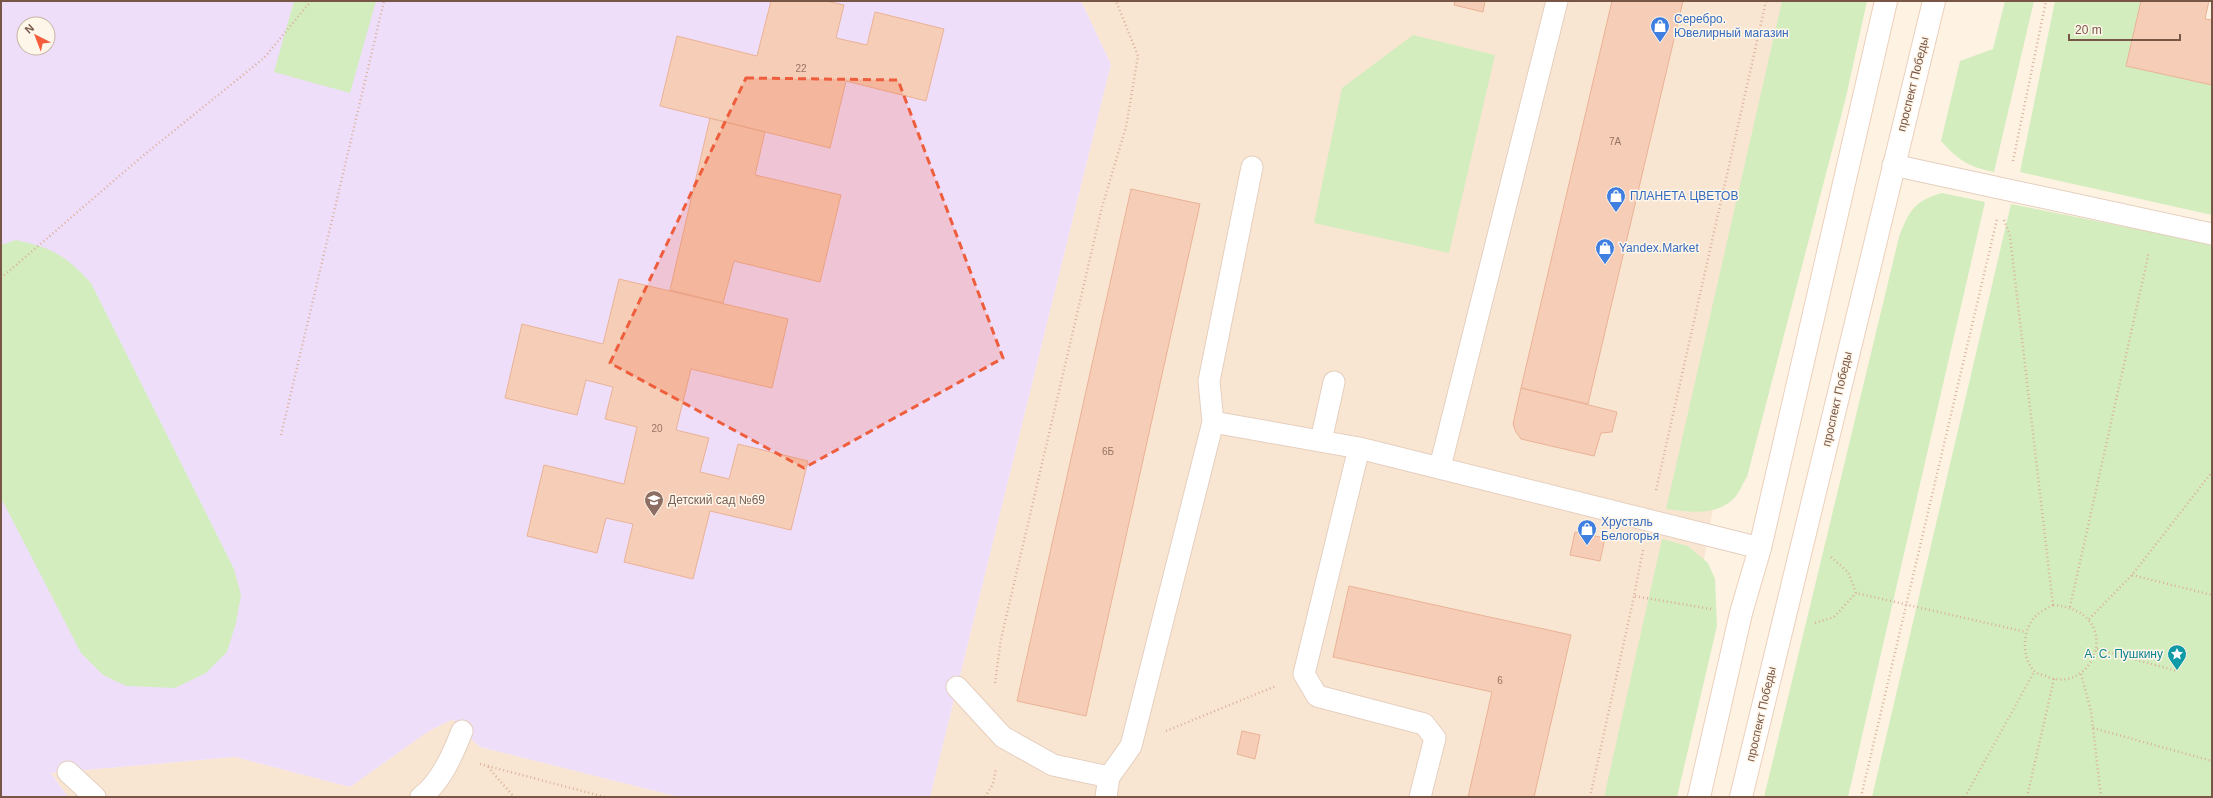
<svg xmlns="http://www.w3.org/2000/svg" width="2213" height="798" font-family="Helvetica,sans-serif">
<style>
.residential{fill:#f9e6d2}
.education{fill:#efdefa;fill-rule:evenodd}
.green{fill:#d3edbf}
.building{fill:#f6cdb7;stroke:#eab295}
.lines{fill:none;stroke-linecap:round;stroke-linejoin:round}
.service-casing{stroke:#e5cfbf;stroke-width:23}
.secondary-casing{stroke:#ebd0bc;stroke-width:24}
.path{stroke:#dbb09a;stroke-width:2.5;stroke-dasharray:1 3;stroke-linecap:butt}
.service{stroke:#fff;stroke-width:21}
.secondary{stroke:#fff;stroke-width:22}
.marked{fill:#ee5d3c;fill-opacity:0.2;stroke:#ee5d3c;stroke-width:3;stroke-dasharray:8 5;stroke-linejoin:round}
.labels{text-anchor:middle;stroke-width:3;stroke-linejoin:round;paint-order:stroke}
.number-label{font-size:10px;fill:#987462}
.shop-label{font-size:12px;fill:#366cbe;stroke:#fff6ea;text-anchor:start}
.street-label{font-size:12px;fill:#785646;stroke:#fff6ea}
.education-label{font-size:12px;fill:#785e54;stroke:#fff6ea;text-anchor:start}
.culture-label{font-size:12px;fill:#0d838f;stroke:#fff6ea;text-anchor:end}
</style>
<rect width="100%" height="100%" fill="#fef2e2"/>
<!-- residential -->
<path class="residential" d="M1081,1H1844L1718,481L1690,637L1640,797H930L1111,64Z
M453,719L462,731L480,747L679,797H68L51,773L235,757L350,787L429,731Z"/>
<!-- education -->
<path class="education" d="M1,1H1081L1111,64L930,797H679L480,747L462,731L453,719L429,731L350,787L235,757L51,773L68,797H1ZM24,24H48V48H24Z"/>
<!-- green -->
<path class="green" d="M294,1H376L350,93L274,72Z
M1782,1H1867L1846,97L1747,477C1743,483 1740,491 1736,496C1718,517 1689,512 1666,509Z
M2005,1H2034L1994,172C1969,167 1958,160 1941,141L1960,61L1993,49Z
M2055,1H2141L2126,66L2212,85V215L2020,172Z
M1413,35L1495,55L1449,253L1314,223L1342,88Z
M1942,193L1985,202L1848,797H1764L1899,237C1909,211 1914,201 1942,193Z
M2011,204L2212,244V797H1872Z
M16,240C53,248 66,256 91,283L234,569L241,595L236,623L227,652L206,673L175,688L126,686L103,675L81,653L1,498V245Z
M1662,539L1688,546L1708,563L1715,579L1717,626L1677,797H1604Z"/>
<!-- building -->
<path class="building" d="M771,1H826L844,5L836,38L867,45L875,12L944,29L926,101L846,81L830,148L660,106L677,36L757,56Z
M1455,1H1485L1483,12L1454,5Z
M1612,1H1683L1588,404L1521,388Z
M2141,1H2209L2205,19L2212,20V85L2126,66Z
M710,118L765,132L755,175L841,195L820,282L734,261L723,303L670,290Z
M1131,189L1200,204L1086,716L1017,701Z
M619,279L788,319L772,388L691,369L676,430L709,438L700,472L729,479L738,444L808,461L791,530L710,511L693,579L624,562L633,524L606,518L597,553L527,536L544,465L624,484L637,427L605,419L613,387L586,380L577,415L505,398L522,324L603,344Z
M1521,388L1617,412L1612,432L1601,433L1594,456L1521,439L1516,432L1513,424Z
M1575,532L1605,538L1600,561L1570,555Z
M1349,586L1571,635L1534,797H1468L1492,692L1333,657Z
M1242,731L1260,735L1255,759L1237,754Z"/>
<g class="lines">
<!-- service casing -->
<g class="service-casing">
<path id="service" d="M1893,165L2212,234
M1213,422L1359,448L1760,548
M1321,441L1334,382
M1359,448L1304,674L1317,696L1424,724L1435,738L1420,797
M1440,467L1557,1
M957,687L1003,737L1053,765L1109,777
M68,772L95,797
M421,797C441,782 453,754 462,731
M1106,797L1109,777L1131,746L1213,422L1209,381L1252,167"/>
</g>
<!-- secondary casing -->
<g class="secondary-casing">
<path id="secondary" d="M1699,797L1741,613L1760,548L1886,1
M1741,797L1934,1"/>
</g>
<!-- path -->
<path class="path" d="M2013,161L2046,1
M2004,220L2010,236L2053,605
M1,278L139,159L264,58L311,1
M281,435L384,1
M1656,490L1766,1
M1643,550L1634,596L1711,609
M1831,557L1848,572L1856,593L2026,632
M2132,575L2212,595
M2053,605C2126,611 2095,695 2048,677C2044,675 2037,674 2034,671C2021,657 2022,628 2037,615C2041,611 2048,608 2053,605Z
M2070,607L2149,252
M2089,619L2132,575L2212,472
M1815,623L1834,617L1856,593
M2097,649L2177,671
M2081,674L2091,711L2101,797
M995,683L1001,639L1102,207L1126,127L1138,56L1116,1
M2093,728L2212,761
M1166,731L1276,686
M480,764L605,797
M488,767L514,797
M985,797L993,784L996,768
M1590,797L1634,596
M1861,797L1997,219
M1965,797L2034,672
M2027,797L2054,679"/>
<!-- service -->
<use href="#service" class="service"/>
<!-- secondary -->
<use href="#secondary" class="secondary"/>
</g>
<!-- marked area -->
<path class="marked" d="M746,78L898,80L1003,358L804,468L610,363Z"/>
<!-- icons -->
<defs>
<g id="shop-pin" transform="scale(1)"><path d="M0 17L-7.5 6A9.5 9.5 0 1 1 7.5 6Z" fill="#3f7fe0" stroke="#fff6ea"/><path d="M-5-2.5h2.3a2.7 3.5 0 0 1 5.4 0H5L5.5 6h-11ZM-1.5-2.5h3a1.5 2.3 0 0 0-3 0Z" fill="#fff"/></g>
<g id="school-pin" transform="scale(1)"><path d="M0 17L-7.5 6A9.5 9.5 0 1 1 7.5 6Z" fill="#8d6e63" stroke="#fff6ea"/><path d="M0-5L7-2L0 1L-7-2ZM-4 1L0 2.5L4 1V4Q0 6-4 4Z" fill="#fff"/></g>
<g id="sight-pin" transform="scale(1)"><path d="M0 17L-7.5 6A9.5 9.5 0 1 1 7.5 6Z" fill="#0f9aa8" stroke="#fff6ea"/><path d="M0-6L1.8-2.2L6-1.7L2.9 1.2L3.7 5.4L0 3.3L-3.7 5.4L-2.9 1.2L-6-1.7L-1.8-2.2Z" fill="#fff"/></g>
</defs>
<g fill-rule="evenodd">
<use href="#shop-pin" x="1660" y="26"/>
<use href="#shop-pin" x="1616" y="196"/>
<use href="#shop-pin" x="1605" y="248"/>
<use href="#school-pin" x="654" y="500"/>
<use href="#shop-pin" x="1587" y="529"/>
<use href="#sight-pin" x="2177" y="654"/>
</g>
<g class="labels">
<!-- number labels -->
<g class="number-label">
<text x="801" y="72">22</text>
<text x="1615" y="145">7А</text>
<text x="657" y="432">20</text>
<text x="1108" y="455">6Б</text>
<text x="1500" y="684">6</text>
</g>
<!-- shop labels -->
<g class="shop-label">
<text x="1674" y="23">Серебро.<tspan x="1674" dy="14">Ювелирный магазин</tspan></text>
<text x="1630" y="200">ПЛАНЕТА ЦВЕТОВ</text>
<text x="1619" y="252">Yandex.Market</text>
<text x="1601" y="526">Хрусталь<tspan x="1601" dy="14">Белогорья</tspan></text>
</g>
<!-- street labels -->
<g class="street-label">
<text transform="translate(1913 84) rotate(-76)" y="4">проспект Победы</text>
<text transform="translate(1837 399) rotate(-77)" y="4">проспект Победы</text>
<text transform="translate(1761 714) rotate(-77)" y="4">проспект Победы</text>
</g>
<!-- education labels -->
<g class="education-label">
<text x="668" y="504">Детский сад №69</text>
</g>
<!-- culture labels -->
<g class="culture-label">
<text x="2163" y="658">А. С. Пушкину</text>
</g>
</g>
<!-- border -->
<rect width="2213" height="798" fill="none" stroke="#785646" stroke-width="4"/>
<!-- north arrow -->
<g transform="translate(36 36) rotate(318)"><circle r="19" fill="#fff6ea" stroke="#c9b6a8"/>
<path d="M0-3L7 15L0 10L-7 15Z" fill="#f45d3b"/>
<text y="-6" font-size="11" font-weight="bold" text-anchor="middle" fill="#785646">N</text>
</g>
<!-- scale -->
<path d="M2069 34v6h111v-6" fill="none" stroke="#785646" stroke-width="2"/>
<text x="2075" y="34" font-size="12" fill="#785646" stroke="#fff6ea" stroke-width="3" paint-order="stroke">20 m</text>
</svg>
